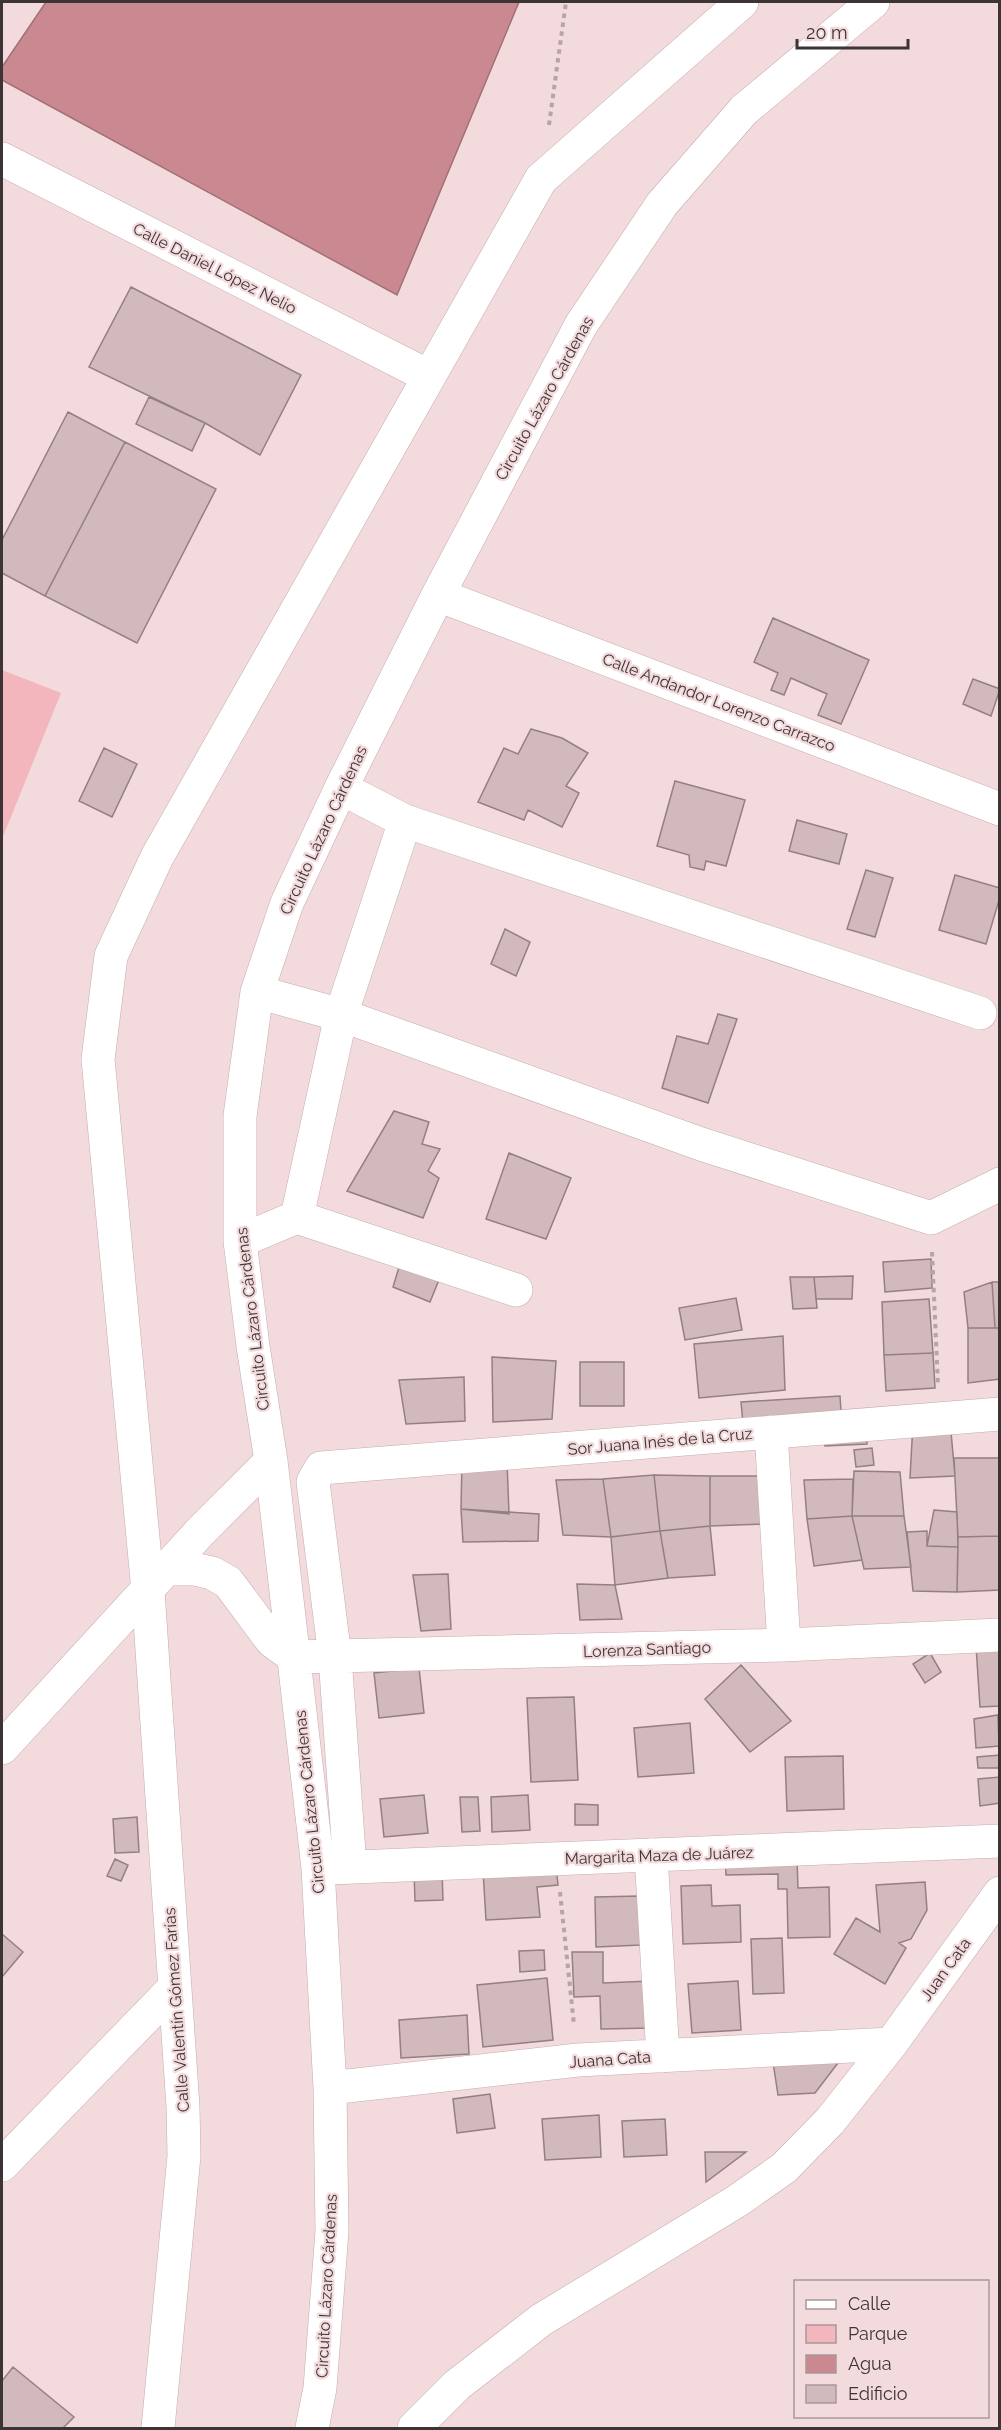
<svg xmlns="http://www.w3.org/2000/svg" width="1001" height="2430" font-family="Raleway,sans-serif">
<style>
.green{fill:#f3b6bd}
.water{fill:#ca8991;stroke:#a07075;stroke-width:1.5}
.building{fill:#d2babc;stroke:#957f81;stroke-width:1.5}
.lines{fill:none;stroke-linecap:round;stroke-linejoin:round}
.minor-casing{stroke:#c4acae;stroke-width:34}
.path{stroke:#b8a4a6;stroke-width:4;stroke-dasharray:4.5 4.5;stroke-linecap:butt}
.minor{stroke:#fff;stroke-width:33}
.labels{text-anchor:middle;stroke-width:4.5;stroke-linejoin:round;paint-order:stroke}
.street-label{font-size:16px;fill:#3d3435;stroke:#f3dadc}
</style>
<rect width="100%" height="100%" fill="#f3dadc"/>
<!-- green -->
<path class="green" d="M2,670L61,693L2,839Z"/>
<!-- water -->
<path class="water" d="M46,2H519L397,295L2,80V67Z"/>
<!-- building -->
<path class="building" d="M131,287L301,375L260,455L205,423L89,367Z
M149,397L205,423L192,451L136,424Z
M68,412L125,442L45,596L2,573V540Z
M125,442L216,489L137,643L45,596Z
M773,618L869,660L841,724L818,715L827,694L791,678L784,695L771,690L778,673L754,662Z
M973,679L1000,689L991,716L963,704Z
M531,729L562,738L588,753L566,786L579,793L562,827L528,810L524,820L478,802L504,748L518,754Z
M104,748L137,764L112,817L79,801Z
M675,781L745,800L726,866L706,861L704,870L690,867L689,855L657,846Z
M797,820L847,834L839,864L789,851Z
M866,870L893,878L875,937L847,929Z
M955,875L1000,888V897L986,944L939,930Z
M505,929L530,942L516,976L491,964Z
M718,1014L737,1019L708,1103L662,1088L677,1036L708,1044Z
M394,1111L429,1122L422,1144L440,1149L428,1171L439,1178L423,1218L347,1191Z
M509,1153L571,1178L546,1239L486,1219Z
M403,1254L443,1270L430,1302L393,1287Z
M931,1259L932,1288L885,1292L883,1262Z
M853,1276L852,1299H816L814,1277Z
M790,1277H814L817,1308L793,1309Z
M992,1282H1000V1328H995Z
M992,1282L995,1328H968L964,1292Z
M736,1298L742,1330L685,1340L679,1308Z
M929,1299L933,1353L884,1355L882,1302Z
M968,1328H1000V1379L968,1383Z
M783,1336L785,1390L699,1398L694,1344Z
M933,1353L935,1388L886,1391L884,1355Z
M492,1357L556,1361L552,1419L493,1422Z
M580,1362H624V1406H580Z
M464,1377L465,1421L406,1424L399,1380Z
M840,1396L842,1426L744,1434L741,1402Z
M950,1421L955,1476L910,1478L913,1423Z
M866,1428L867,1444L825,1446L824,1430Z
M872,1448L874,1465L856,1467L854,1450Z
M954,1458H1000V1536L958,1537Z
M462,1461H507L509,1514L461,1509Z
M854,1471L900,1472L904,1516H852Z
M654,1475L710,1476V1526L660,1531Z
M654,1475L660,1531L611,1537L603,1479Z
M710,1476H758L764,1524L710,1526Z
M603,1479L611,1537L563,1535L556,1480Z
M853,1479L852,1516L807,1519L804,1480Z
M461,1509L539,1514L538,1541L463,1542Z
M934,1510L957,1512L958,1547L927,1546Z
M852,1516H904L911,1567L864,1569Z
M852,1516L862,1560L814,1566L807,1519Z
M710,1526L715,1575L668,1578L660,1531Z
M660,1531L668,1578L615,1585L611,1537Z
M927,1531V1546L958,1547L957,1592L913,1591L907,1532Z
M1000,1536V1590L957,1592L958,1537Z
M448,1574L451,1629L421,1631L413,1575Z
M577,1584L615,1585L622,1619L580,1620Z
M1000,1645V1706L980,1707L976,1646Z
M930,1653L941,1672L925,1683L913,1664Z
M741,1665L791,1721L750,1752L705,1699Z
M419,1668L424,1713L379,1718L374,1673Z
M574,1697L578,1780L531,1782L527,1698Z
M998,1715L999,1746L976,1748L974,1719Z
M690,1723L694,1773L638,1777L634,1728Z
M1000,1755V1768H978L977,1757Z
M843,1756L844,1809L787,1811L785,1757Z
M1000,1777V1803L980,1806L978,1779Z
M424,1795L428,1833L384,1837L380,1799Z
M528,1795L530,1830L492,1832L491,1797Z
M460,1797H478L480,1831L462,1832Z
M575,1804L598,1805V1825H575Z
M137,1817L139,1852L115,1853L113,1819Z
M725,1856L797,1859L798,1888L829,1887L830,1937L788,1938L787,1889H778V1874L726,1875Z
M115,1859L128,1865L121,1881L107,1876Z
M556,1866L558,1885L537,1887L540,1917L486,1920L483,1870Z
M414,1871H442L443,1900L415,1901Z
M925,1882L927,1910L911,1939L899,1943L906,1948L885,1984L834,1954L856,1918L880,1932L876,1885Z
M711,1885L712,1906L740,1905L741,1942L683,1944L681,1886Z
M640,1896L641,1945L596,1947L595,1897Z
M2,1934L23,1952L2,1977Z
M782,1938L784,1993L753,1994L751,1939Z
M544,1950L545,1970L520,1972L519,1951Z
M572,1952H603V1983L651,1981L652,2028L601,2029L600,1996L574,1997Z
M547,1978L553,2040L483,2047L477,1985Z
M738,1981L741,2030L692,2033L688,1984Z
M467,2015L469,2054L401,2058L399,2020Z
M841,2059L815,2093L778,2095L773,2062Z
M490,2094L495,2128L457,2133L453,2099Z
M599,2115L601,2157L545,2160L542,2119Z
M665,2119L667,2155L624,2157L622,2121Z
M705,2152H746L706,2182Z
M13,2367L74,2417L63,2428H2V2381Z"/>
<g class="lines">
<!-- minor casing -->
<g class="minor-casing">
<path id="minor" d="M2,159L428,376
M438,595L1000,809
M341,788L405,821L980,1013
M257,992L341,1015L701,1144L931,1218L1000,1184
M297,1217L341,1015L405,821
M240,1241L297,1217L516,1290
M771,1432L784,1645
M168,1569H194L212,1573L228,1582L272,1641L294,1657L784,1645L1000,1635
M2,1748L200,1532L271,1461
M651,1855L663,2056
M350,1867L335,1657L313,1482L321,1468L1000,1414
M330,1868L1000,1841
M330,2088L578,2060L891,2044
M2,2165L173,1989
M158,2428L184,2156L183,2107L148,1591L98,1059L111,956L157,857L541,179L742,2
M312,2428L320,2388L332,2231L330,2088L318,1868L271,1461L253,1346L240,1241V1116L257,992L287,903L341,788L438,595L581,325L662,204L744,110L873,2
M414,2428L457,2385L541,2320L737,2201L784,2168L830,2121L891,2044L1000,1893"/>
</g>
<!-- path -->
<path class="path" d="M549,125L566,2
M932,1252L938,1385
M560,1892L574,2025"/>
<!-- minor -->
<use href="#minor" class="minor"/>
</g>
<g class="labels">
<!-- street labels -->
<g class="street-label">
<text transform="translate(215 268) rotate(27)" y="6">Calle Daniel López Nelio</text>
<text transform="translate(544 398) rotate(-61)" y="6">Circuito Lázaro Cárdenas</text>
<text transform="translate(719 702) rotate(21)" y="6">Calle Andandor Lorenzo Carrazco</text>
<text transform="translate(323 830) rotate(-65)" y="6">Circuito Lázaro Cárdenas</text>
<text transform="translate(252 1319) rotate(-97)" y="6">Circuito Lázaro Cárdenas</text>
<text transform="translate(660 1441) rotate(-5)" y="6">Sor Juana Inés de la Cruz</text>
<text transform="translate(647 1649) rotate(-2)" y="6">Lorenza Santiago</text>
<text transform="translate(309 1802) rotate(-96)" y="6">Circuito Lázaro Cárdenas</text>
<text transform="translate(659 1855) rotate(-2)" y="6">Margarita Maza de Juárez</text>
<text transform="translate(945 1969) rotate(-54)" y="6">Juan Cata</text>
<text transform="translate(176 2010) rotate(-94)" y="6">Calle Valentín Gómez Farías</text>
<text transform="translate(610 2059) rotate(-4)" y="6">Juana Cata</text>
<text transform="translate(326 2286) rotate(-87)" y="6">Circuito Lázaro Cárdenas</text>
</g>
</g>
<!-- border -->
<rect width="1001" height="2430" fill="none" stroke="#3d3435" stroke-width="6"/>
<!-- legend -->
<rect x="794" y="2280" width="195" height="138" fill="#f3dadc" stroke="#aa9899" stroke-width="1.5"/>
<rect x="806" y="2300" width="30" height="9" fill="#ffffff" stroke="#aa9899" stroke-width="1.5"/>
<text x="848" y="2310" font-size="18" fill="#3d3435">Calle</text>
<rect x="806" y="2325" width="30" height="18" fill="#f3b6bd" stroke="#aa9899" stroke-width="1.5"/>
<text x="848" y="2340" font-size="18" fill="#3d3435">Parque</text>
<rect x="806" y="2355" width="30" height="18" fill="#ca8991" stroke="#aa9899" stroke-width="1.5"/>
<text x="848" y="2370" font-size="18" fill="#3d3435">Agua</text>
<rect x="806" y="2385" width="30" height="18" fill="#d2babc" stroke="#aa9899" stroke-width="1.5"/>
<text x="848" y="2400" font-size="18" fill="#3d3435">Edificio</text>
<!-- scale -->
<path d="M797 39v9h111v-9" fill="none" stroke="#3d3435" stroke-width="3"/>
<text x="806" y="39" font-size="18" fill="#3d3435" stroke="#f3dadc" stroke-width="4.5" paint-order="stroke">20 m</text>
</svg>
